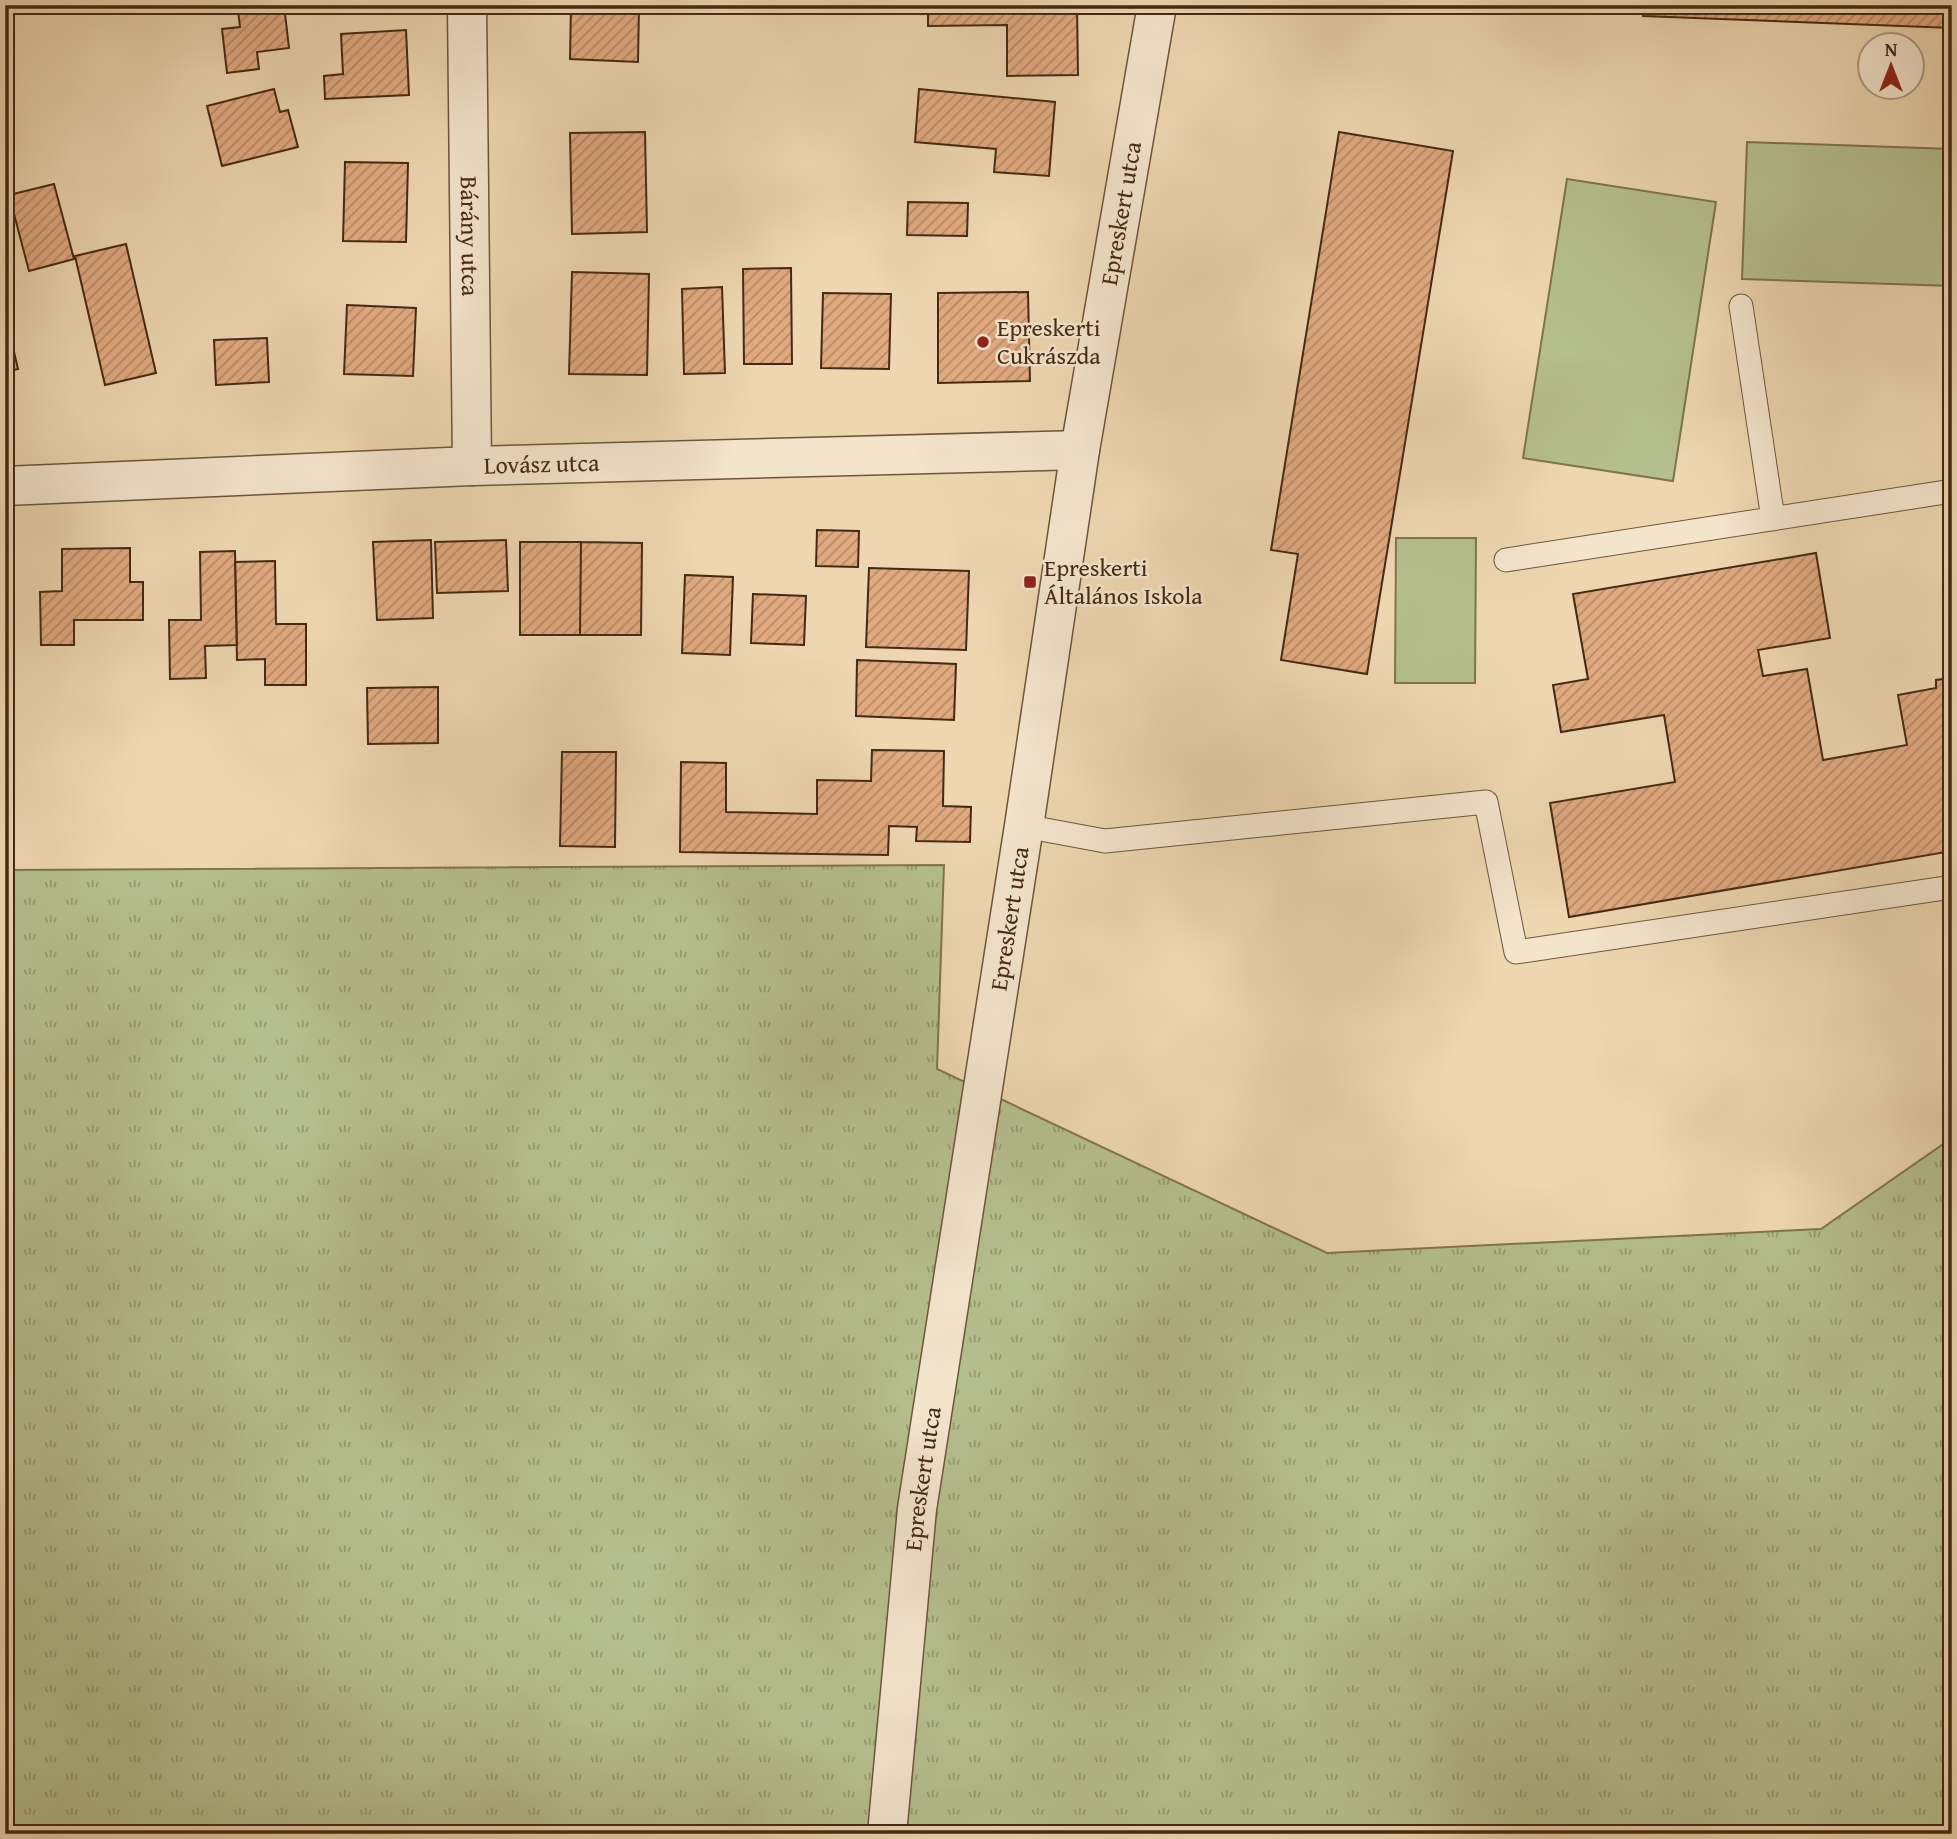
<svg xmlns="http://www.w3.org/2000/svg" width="1957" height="1839" font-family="'Gentium Book Plus',serif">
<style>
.grass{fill:url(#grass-tufts);stroke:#7e7450;stroke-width:2}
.park{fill:#b5be8e;stroke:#7e7450;stroke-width:2}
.building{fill:url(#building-hatch);stroke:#462913;stroke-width:2}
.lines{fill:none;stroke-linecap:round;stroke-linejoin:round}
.lane-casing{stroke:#70543a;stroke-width:25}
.street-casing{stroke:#70543a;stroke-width:41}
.lane{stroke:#f3e4cc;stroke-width:23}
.street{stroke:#f3e4cc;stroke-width:38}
.poi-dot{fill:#8f2418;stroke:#f3e4cc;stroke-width:2.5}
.labels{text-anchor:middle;stroke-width:5;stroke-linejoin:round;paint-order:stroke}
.street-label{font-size:24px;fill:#462913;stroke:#f3e4cc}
.poi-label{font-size:24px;fill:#462913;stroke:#f3e4cc;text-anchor:start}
</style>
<defs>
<pattern id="grass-tufts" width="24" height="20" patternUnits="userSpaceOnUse" patternTransform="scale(1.75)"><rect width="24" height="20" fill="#b5be8e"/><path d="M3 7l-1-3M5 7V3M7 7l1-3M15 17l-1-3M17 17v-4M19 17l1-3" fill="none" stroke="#959a73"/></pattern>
<pattern id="building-hatch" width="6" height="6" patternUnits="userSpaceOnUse" patternTransform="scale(1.75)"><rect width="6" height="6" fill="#e1a980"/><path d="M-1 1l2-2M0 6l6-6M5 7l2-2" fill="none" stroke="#b88a68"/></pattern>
</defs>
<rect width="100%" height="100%" fill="#edd6b0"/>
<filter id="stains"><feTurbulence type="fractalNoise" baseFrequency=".00286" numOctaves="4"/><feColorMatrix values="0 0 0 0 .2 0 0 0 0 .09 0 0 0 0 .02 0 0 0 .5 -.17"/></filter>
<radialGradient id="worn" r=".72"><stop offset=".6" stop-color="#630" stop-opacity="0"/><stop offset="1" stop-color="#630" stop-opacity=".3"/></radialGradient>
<!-- grass -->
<path class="grass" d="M944,865L937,1069L1327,1253L1821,1229L1952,1138V1834H5V870Z"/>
<!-- park -->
<path class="park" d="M1747,142L1952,149V286L1742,279Z
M1567,179L1716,202L1673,481L1523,458Z
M1396,538H1476L1475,683H1395Z"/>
<!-- building -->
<path class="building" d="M272,5H284L289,48L257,52L259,69L227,73L222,29L240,27L238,10Z
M571,5H639L638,62L570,59Z
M928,5H1077L1078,75L1007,76V25L928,26Z
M1644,5H1952V28L1643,16Z
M406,30L409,95L325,99L324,76L343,74L341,34Z
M274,89L280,112L288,110L298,147L222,166L207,106Z
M919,89L1055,102L1049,176L994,172L996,149L915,142Z
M645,132L647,232L572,234L570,133Z
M1339,132L1453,151L1367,674L1281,660L1298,554L1271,550Z
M345,162L408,163L406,242L343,241Z
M54,184L74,259L29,271L9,195Z
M908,202L968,203L967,236L907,235Z
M126,244L156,373L105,385L75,256Z
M791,268L792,364H744L743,269Z
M572,272L649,274L647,375L569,374Z
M722,287L725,373L684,374L682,289Z
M1028,292L1030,381L938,383V293Z
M823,293L891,294L889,369L821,368Z
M347,305L416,308L413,376L344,374Z
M5,313L18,369L5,372Z
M267,338L269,382L216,385L214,340Z
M817,530L859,531L858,567L816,566Z
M431,540L433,618L377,620L373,542Z
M506,540L508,591L437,593L435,542Z
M520,542H581L580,635H520Z
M581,542L642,543L641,635H580Z
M130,548V582H143V620H74V645H41L40,592L62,591V549Z
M235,551L237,645L205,646L206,678L170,679L169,620H201L200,552Z
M1816,553L1830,638L1758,650L1763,676L1807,669L1823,760L1907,745L1898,695L1936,688V680L1952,678V851L1569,917L1550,803L1675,782L1664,715L1561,732L1553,685L1588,679L1573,594Z
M5,561H12L10,625H5Z
M275,561L276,624H306V685H265V659L237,660L235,562Z
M869,568L969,571L966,650L866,647Z
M685,575L733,577L730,655L682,653Z
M753,594L806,596L804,645L751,643Z
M857,660L956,664L954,720L856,716Z
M438,687V743L368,744L367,688Z
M872,750L944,751L943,806L971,807L970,842L916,841L917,827L889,826L888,855L680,852L681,762L726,763V812L817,814V780L871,781Z
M562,752H616L615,847L560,846Z"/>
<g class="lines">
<!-- lane casing -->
<g class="lane-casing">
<path id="lane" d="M1741,306L1773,519
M1506,560L1952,491
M1024,826L1105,841L1486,802L1516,952L1952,887"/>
</g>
<!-- street casing -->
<g class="street-casing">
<g id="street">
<path id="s1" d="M467,5L472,466"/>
<path id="s2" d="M5,486L472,466L1080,450"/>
<path id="s3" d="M887,1834L917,1509L1024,826L1080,450L1157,5"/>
</g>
</g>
<!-- lane -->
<use href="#lane" class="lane"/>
<!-- street -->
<use href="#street" class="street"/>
</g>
<!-- markers -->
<g class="poi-dot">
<circle cx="983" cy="342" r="7"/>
<rect x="1023" y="575" width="14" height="14" rx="3.5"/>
</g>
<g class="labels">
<!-- street labels -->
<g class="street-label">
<text dy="8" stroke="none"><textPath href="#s3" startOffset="1638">Epreskert utca</textPath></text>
<text dy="8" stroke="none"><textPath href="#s1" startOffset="231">Bárány utca</textPath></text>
<text dy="8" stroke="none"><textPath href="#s2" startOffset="537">Lovász utca</textPath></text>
<text dy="8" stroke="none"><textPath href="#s3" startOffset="924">Epreskert utca</textPath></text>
<text dy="8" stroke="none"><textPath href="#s3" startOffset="357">Epreskert utca</textPath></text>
</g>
<!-- poi labels -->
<g class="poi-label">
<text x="997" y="336">Epreskerti<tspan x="997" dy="28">Cukrászda</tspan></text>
<text x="1044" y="576">Epreskerti<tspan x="1044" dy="28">Általános Iskola</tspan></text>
</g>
</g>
<!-- margin -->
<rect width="1957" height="1839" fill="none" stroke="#edd6b0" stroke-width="28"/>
<rect x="7" y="7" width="1943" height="1825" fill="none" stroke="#462913" stroke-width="3.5"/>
<rect x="14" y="14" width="1929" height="1811" fill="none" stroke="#462913" stroke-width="2"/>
<!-- north arrow -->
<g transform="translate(1891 66)"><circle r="33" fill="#f3e4cc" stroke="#ae9982" stroke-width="2"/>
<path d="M0-5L12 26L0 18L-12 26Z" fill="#8f2418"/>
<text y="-10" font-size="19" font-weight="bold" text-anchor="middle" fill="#462913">N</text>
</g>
<rect width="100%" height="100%" filter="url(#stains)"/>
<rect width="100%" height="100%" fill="url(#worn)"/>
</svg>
